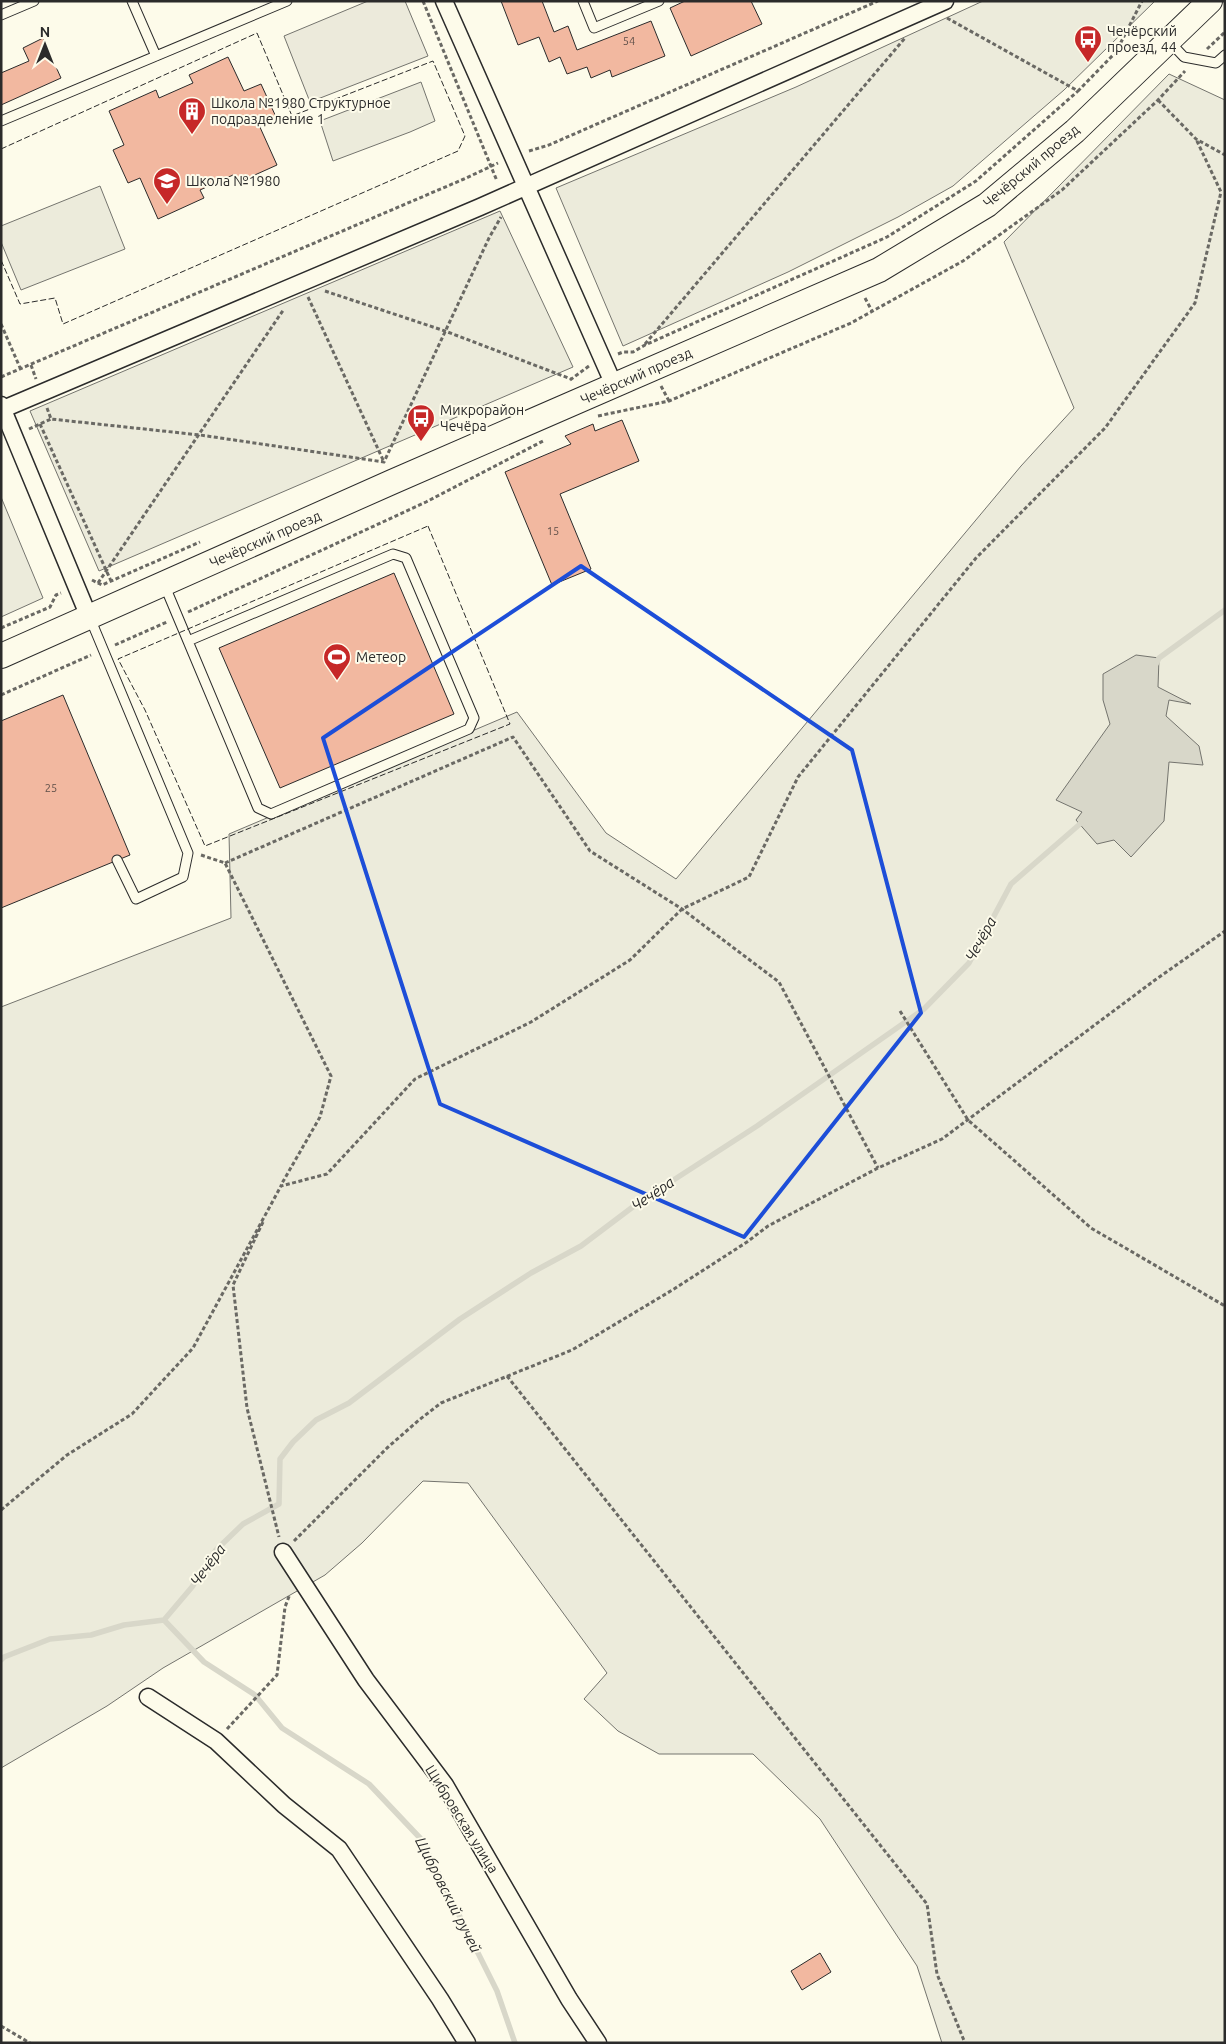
<svg xmlns="http://www.w3.org/2000/svg" width="1226" height="2044" font-family="Ubuntu,sans-serif">
<style>
.green{fill:#ecebdb;stroke:#74746e}
.parking{fill:#eceadb;stroke:#74746e}
.water{fill:#d8d7c9;stroke:#74746e}
.lines{fill:none;stroke-linecap:round;stroke-linejoin:round}
.stream{stroke:#d8d7c9;stroke-width:5.5}
.building{fill:#f2b8a0;stroke:#2b2b2b}
.service-casing{stroke:#2b2b2b;stroke-width:11}
.minor-casing{stroke:#2b2b2b;stroke-width:19}
.secondary-casing{stroke:#2b2b2b;stroke-width:26}
.path{stroke:#6a6964;stroke-width:3;stroke-dasharray:4 2.5;stroke-linecap:butt}
.service{stroke:#fdfbea;stroke-width:9}
.minor{stroke:#fdfbea;stroke-width:16}
.secondary{stroke:#fdfbea;stroke-width:24}
.fence{stroke:#2b2b2b;stroke-width:1;stroke-dasharray:6 2.5;stroke-linecap:butt}
.marked{fill:none;stroke:#1d4ed8;stroke-width:4;stroke-linejoin:round}
.labels{text-anchor:middle;stroke-width:4;stroke-linejoin:round;paint-order:stroke}
.number-label{font-size:11px;fill:#5d4e48}
.poi-label{font-size:14px;fill:#2b2b2b;stroke:#fdfbea;text-anchor:start}
.street-label{font-size:14px;fill:#2b2b2b;stroke:#fdfbea}
.water-label{font-size:15px;font-style:italic;fill:#2b2b2b;stroke:#fdfbea}
</style>
<rect width="100%" height="100%" fill="#fdfbea"/>
<!-- green -->
<path class="green" d="M983,1H1155L1064,90L953,186L898,217L788,272L623,346L556,188L796,87Z
M1169,74L1225,100V2043H942L917,1966L820,1819L753,1754H659L618,1731L584,1699L607,1673L468,1483L423,1481L362,1543L325,1575L163,1668L107,1706L1,1768V1007L231,918L229,834L517,712L606,833L676,879L1021,466L1074,408L1004,242Z
M421,82L435,121L410,132L333,161L320,121Z
M100,186L125,249L21,290L1,242V226Z
M500,211L573,367L99,571L30,411Z
M1,497L43,598L1,617Z"/>
<!-- parking -->
<path class="parking" d="M368,1H405L428,56L310,102L284,36Z"/>
<!-- water -->
<path class="water" d="M1136,655L1159,658L1158,687L1191,704L1169,700L1166,716L1199,746L1203,765L1169,762L1164,821L1131,857L1114,840L1097,844L1076,820L1082,812L1056,800L1110,724L1103,700V674Z"/>
<g class="lines">
<!-- stream -->
<path class="stream" d="M1156,664L1159,658L1225,610
M164,1620L204,1662L255,1695L282,1728L369,1784L421,1839L497,1991L515,2043
M1,1660L4,1657L50,1639L91,1635L124,1625L164,1620L192,1587L216,1550L243,1524L279,1504L280,1459L293,1442L316,1420L349,1403L460,1319L531,1273L581,1246L638,1203L757,1126L924,1009L969,963L1011,884L1080,824L1082,819"/>
</g>
<!-- building -->
<path class="building" d="M501,1H542L554,32L568,26L577,50L651,21L665,56L612,77L610,70L591,78L587,67L567,74L560,57L549,62L539,37L518,45Z
M685,1H751L762,24L691,56L670,8Z
M43,38L61,78L1,105V73L29,61L23,48Z
M228,57L244,91L261,84L276,117L259,125L277,165L237,183L233,175L200,190L204,198L158,219L140,178L128,183L113,150L124,145L109,111L156,90L159,98L193,83L189,75Z
M622,420L639,461L560,494L591,569L552,585L505,472L571,444L565,436L593,424L595,431Z
M394,573L454,714L280,788L219,648Z
M63,695L130,855L1,908V721Z
M820,1953L831,1972L802,1990L791,1971Z"/>
<g class="lines">
<!-- service casing -->
<g class="service-casing">
<path id="service" d="M132,1L156,56
M583,1L594,28L659,1
M1,15L34,1
M1169,41L1184,57L1216,63L1225,55
M1,121L287,1
M164,584L258,808L271,814L469,729L474,718L406,558L393,554L188,641
M90,618L188,853L183,877L136,899L117,860"/>
</g>
<!-- minor casing -->
<g class="minor-casing">
<path id="minor" d="M444,1L614,385
M1,405L89,617
M1,410L480,207L945,1
M283,1552L366,1680L445,1785L569,1999L598,2043
M148,1697L216,1741L284,1805L339,1849L440,1999L467,2043"/>
</g>
<!-- secondary casing -->
<g class="secondary-casing">
<path id="secondary" d="M1,656L392,482L879,270L987,205L1075,131L1210,1"/>
</g>
<!-- path -->
<path class="path" d="M423,1L497,181
M947,18L1078,91L1116,52L1142,1
M1207,49L1225,32
M1158,100L1196,139L1225,155
M529,151L549,145L878,1
M325,291L445,331L571,379
M308,297L384,462
M865,298L872,311
M1,324L21,370
M645,344L905,38
M618,354L623,352H633L645,345L887,237L976,181L1078,91
M31,365L36,379
M1,377L464,179L498,163
M570,380L589,366
M661,386L669,401
M47,408L51,419L200,435L384,462L489,238L501,217
M598,416L669,401L851,323L963,261L1062,190L1158,100L1185,71
M40,424L111,581
M29,429L51,419
M92,580L102,585L200,542
M98,583L284,309
M188,612L426,502L545,440
M1,628L50,607L56,595L61,593
M115,645L167,622
M1,695L91,655
M201,855L225,863L331,1076L320,1117L281,1185
M225,863L513,737L590,851L682,909L779,982L878,1168
M900,1011L968,1120L1091,1228L1225,1306
M263,1222L233,1285L247,1408L279,1537
M507,1376L927,1904L937,1974L965,2043
M1,1510L67,1455L132,1414L193,1348L281,1186L327,1174L415,1079L531,1022L630,960L682,909L749,877L798,777L976,558L1105,428L1195,303L1221,192L1196,139
M294,1541L387,1448L419,1420L441,1403L572,1350L674,1289L747,1242L768,1226L878,1168L942,1139L1155,980L1225,931
M227,1729L277,1675L285,1607L290,1594
M1,2026L30,2043"/>
<!-- service -->
<use href="#service" class="service"/>
<!-- minor -->
<use href="#minor" class="minor"/>
<!-- secondary -->
<use href="#secondary" class="secondary"/>
<!-- fence -->
<path class="fence" d="M1,149L257,33L292,116L433,61L465,136L458,151L63,324L55,298L20,304L1,260
M428,526L510,724L205,846L145,710L118,659Z"/>
</g>
<!-- marked area -->
<path class="marked" d="M581,566L852,750L921,1013L744,1237L440,1104L323,738Z"/>
<!-- icons -->
<defs>
<g id="bus-pin" transform="scale(1.4375)"><path d="M0 17L-7.5 6A9.5 9.5 0 1 1 7.5 6Z" fill="#c62828" stroke="#fdfbea"/><path d="M-5-6H5V4H4V6H2V4H-2V6H-4V4H-5ZM-3.5-4V0h7V-4ZM-3.5 1.2v1.5H-2V1.2ZM2 1.2v1.5H3.5V1.2Z" fill="#fff"/></g>
<g id="building-pin" transform="scale(1.4375)"><path d="M0 17L-7.5 6A9.5 9.5 0 1 1 7.5 6Z" fill="#c62828" stroke="#fdfbea"/><path d="M-4-6H4V6H1V3H-1V6H-4ZM-2.5-4.3h1.7v1.8h-1.7ZM.8-4.3h1.7v1.8H.8ZM-2.5-1h1.7V.8h-1.7ZM.8-1h1.7V.8H.8Z" fill="#fff"/></g>
<g id="school-pin" transform="scale(1.4375)"><path d="M0 17L-7.5 6A9.5 9.5 0 1 1 7.5 6Z" fill="#c62828" stroke="#fdfbea"/><path d="M0-5L7-2L0 1L-7-2ZM-4 1L0 2.5L4 1V4Q0 6-4 4Z" fill="#fff"/></g>
<g id="stadium-pin" transform="scale(1.4375)"><path d="M0 17L-7.5 6A9.5 9.5 0 1 1 7.5 6Z" fill="#c62828" stroke="#fdfbea"/><path d="M0-5a6.5 5 0 1 0 0 10a6.5 5 0 1 0 0-10ZM-3.5-1.8h7v3.6h-7Z" fill="#fff"/></g>
</defs>
<g fill-rule="evenodd">
<use href="#bus-pin" x="1088" y="39"/>
<use href="#building-pin" x="192" y="111"/>
<use href="#school-pin" x="167" y="181"/>
<use href="#bus-pin" x="421" y="418"/>
<use href="#stadium-pin" x="337" y="657"/>
</g>
<g class="labels">
<!-- number labels -->
<g class="number-label">
<text x="629" y="45">54</text>
<text x="553" y="535">15</text>
<text x="51" y="792">25</text>
</g>
<!-- poi labels -->
<g class="poi-label">
<text x="1107" y="36">Чечёрский<tspan x="1107" dy="16">проезд, 44</tspan></text>
<text x="211" y="108">Школа №1980 Структурное<tspan x="211" dy="16">подразделение 1</tspan></text>
<text x="186" y="186">Школа №1980</text>
<text x="440" y="415">Микрорайон<tspan x="440" dy="16">Чечёра</tspan></text>
<text x="356" y="662">Метеор</text>
</g>
<!-- street labels -->
<g class="street-label">
<text transform="translate(1031 166) rotate(-40)" y="5">Чечёрский проезд</text>
<text transform="translate(636 376) rotate(-24)" y="5">Чечёрский проезд</text>
<text transform="translate(265 539) rotate(-24)" y="5">Чечёрский проезд</text>
<text transform="translate(462 1819) rotate(58)" y="5">Щибровская улица</text>
</g>
<!-- water labels -->
<g class="water-label">
<text transform="translate(981 939) rotate(-61)" y="5">Чечёра</text>
<text transform="translate(653 1194) rotate(-34)" y="5">Чечёра</text>
<text transform="translate(208 1565) rotate(-53)" y="5">Чечёра</text>
<text transform="translate(448 1895) rotate(63)" y="5">Щибровский ручей</text>
</g>
</g>
<!-- border -->
<rect width="1226" height="2044" fill="none" stroke="#2b2b2b" stroke-width="5"/>
<!-- north arrow -->
<g transform="translate(45 45)" stroke="#fdfbea" stroke-width="4" paint-order="stroke">
<path d="M0-4L9 19L0 12L-9 19Z" fill="#2b2b2b"/>
<text y="-8" font-size="14" font-weight="bold" text-anchor="middle" fill="#2b2b2b">N</text>
</g>
</svg>
